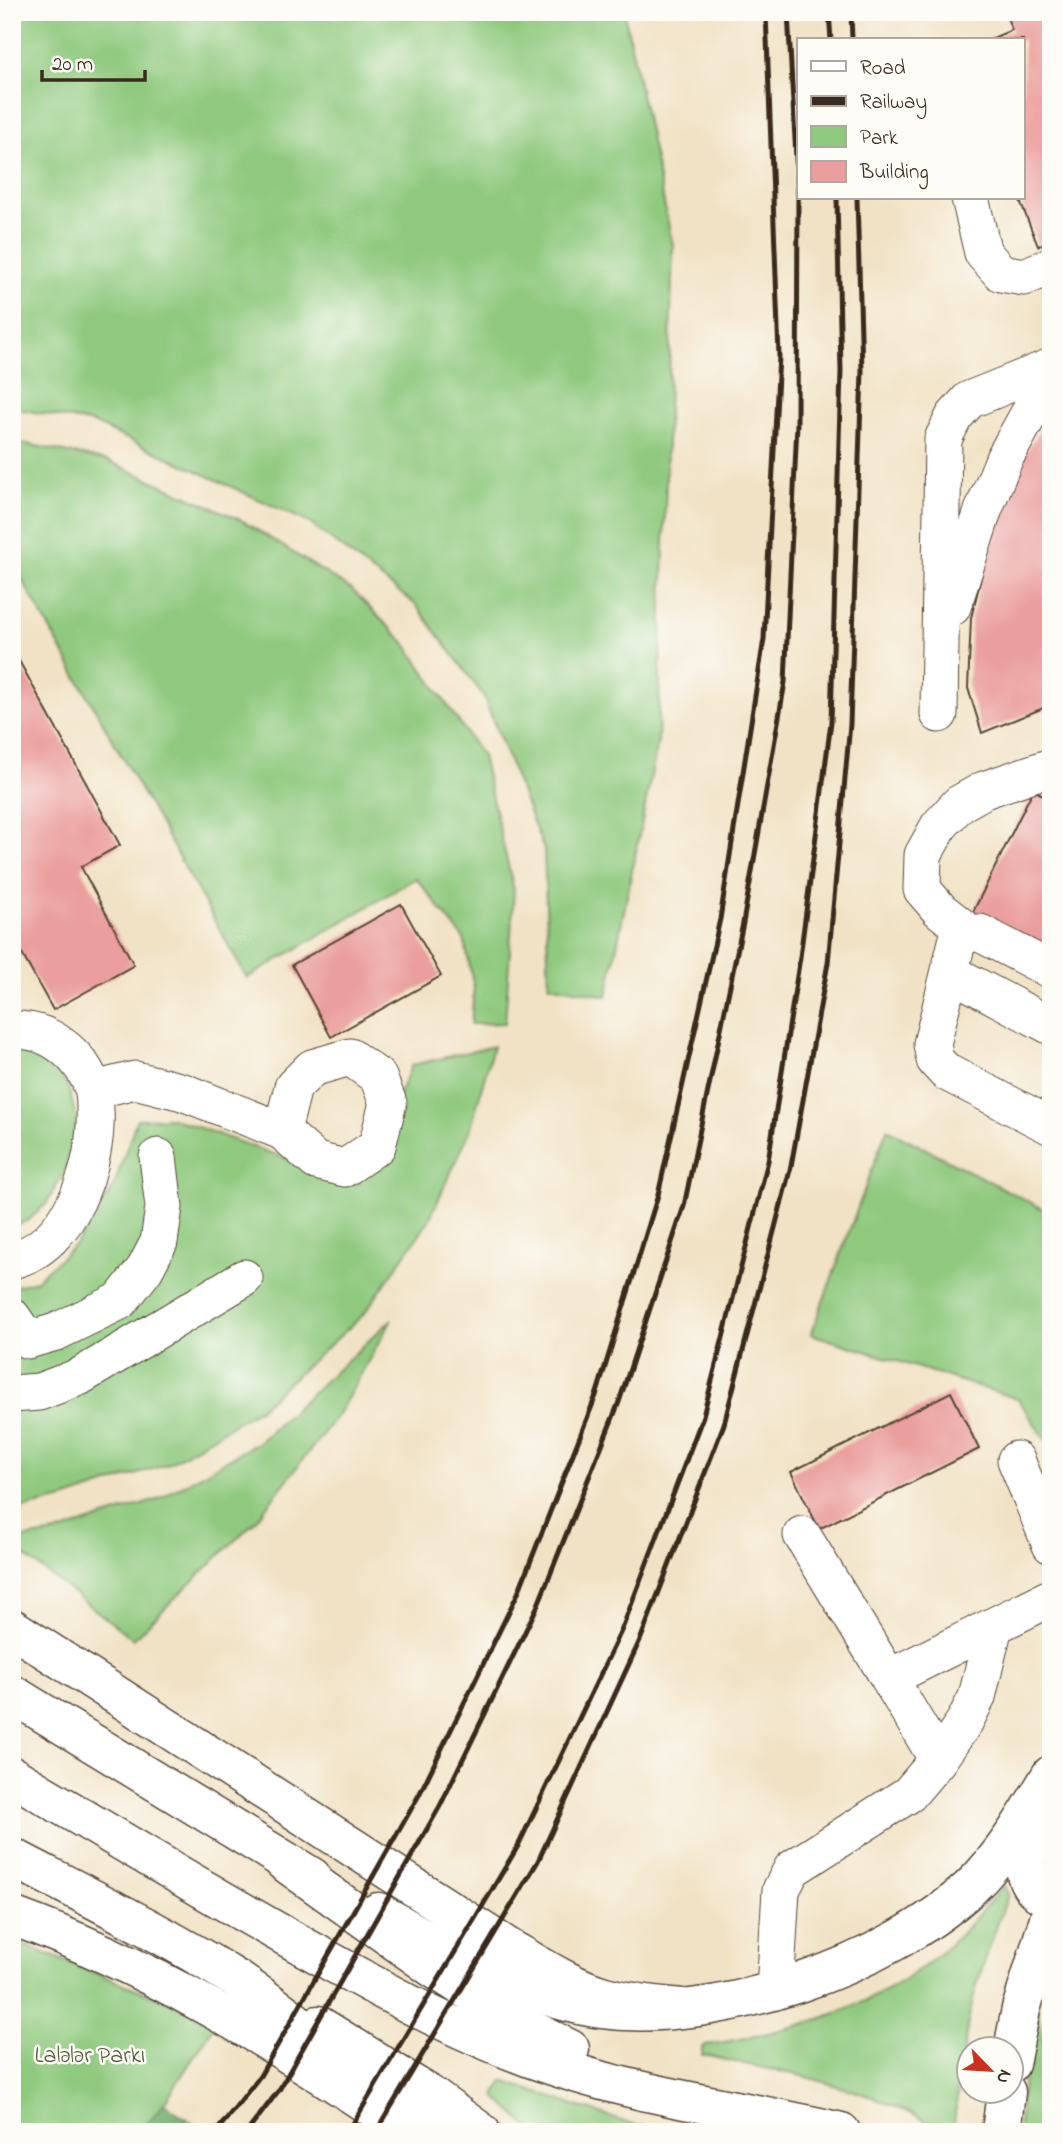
<svg xmlns="http://www.w3.org/2000/svg" width="1063" height="2144" font-family="'Indie Flower',sans-serif">
<style>
.green{fill:#8fc97e;stroke:#657a4e;stroke-width:2}
.forest{fill:#73ad6d;stroke:#576c46;stroke-width:2}
.building{fill:#ea9e9d}
.lines{fill:none;stroke-linecap:round;stroke-linejoin:round}
.minor-casing{stroke:#564637;stroke-width:39}
.major-casing{stroke:#564637;stroke-width:41}
.highway-casing{stroke:#564637;stroke-width:41}
.minor{stroke:#fff;stroke-width:37}
.major{stroke:#fff;stroke-width:38}
.highway{stroke:#fff;stroke-width:38}
.rail{stroke:#3b2a1e;stroke-width:5}
.labels{text-anchor:middle;stroke-width:5;stroke-linejoin:round;paint-order:stroke}
.park-label{font-size:24px;fill:#545a3b;stroke:#fdfcf7}
</style>
<rect width="100%" height="100%" fill="#fdfcf7"/>
<filter id="ink" filterUnits="userSpaceOnUse"><feTurbulence type="fractalNoise" baseFrequency=".0143" numOctaves="2"/><feDisplacementMap in="SourceGraphic" scale="14" xChannelSelector="R" yChannelSelector="G"/><feConvolveMatrix kernelMatrix="1 2 1 2 8 2 1 2 1" color-interpolation-filters="sRGB"/></filter>
<filter id="wash" filterUnits="userSpaceOnUse"><feTurbulence type="fractalNoise" baseFrequency=".00686" numOctaves="4" result="noise"/><feDisplacementMap in="SourceGraphic" scale="28" xChannelSelector="R" yChannelSelector="G"/><feGaussianBlur stdDeviation="1.57" result="paint"/><feColorMatrix in="noise" values="0 0 0 0 0 0 0 0 0 0 0 0 0 0 0 0 0 1.4 0 .05"/><feComposite in="paint" operator="in"/></filter>
<g filter="url(#wash)">
<rect width="100%" height="100%" fill="#f1e2c5"/>
<!-- green -->
<path class="green" d="M12,12H624L673,246L658,741L607,996L549,985L544,850L483,695L416,605L308,522L93,423L12,408Z
M12,441L108,461L241,520L352,590L405,643L482,756L514,890L505,1023L471,1024L474,987L464,939L416,878L247,978L12,562Z
M493,1046L470,1131L428,1222L364,1314L260,1408L170,1463L64,1499L12,1511V1287L35,1281L77,1243L113,1188L137,1119L172,1118L358,1184L412,1065Z
M21,1048L49,1062L68,1086L77,1121L65,1171L46,1204L29,1220L12,1227V1050Z
M887,1129L1051,1213V1448L1018,1399L811,1334Z
M392,1319L339,1413L255,1521L133,1639L12,1546V1540L56,1533L157,1500L260,1441Z
M1004,1885L1008,1895C995,1932 980,1969 971,2008C962,2049 958,2090 953,2132H946L912,2114L867,2095L807,2077L702,2055V2047L706,2045C800,2030 888,2006 958,1937C974,1921 989,1902 1004,1885Z
M12,1940L184,2008L214,2026L164,2103L141,2132H12Z
M1037,2008L1051,2089V2132H1018L1023,2084Z
M503,2081L630,2124L676,2132H533L495,2096Z"/>
<!-- forest -->
<path class="forest" d="M164,2103L204,2132H141Z"/>
<g id="blocks">
<!-- building -->
<path class="building" d="M1005,12H1051V241L1038,246L1019,198H1023V40H988L1012,30Z
M1051,412V705L982,733L968,688L971,618L993,530L1015,470Z
M12,648L120,845L81,867L134,965L53,1010L12,936Z
M1033,790L1051,799V952L972,914Z
M401,904L441,976L331,1037L292,965Z
M951,1392L979,1449L819,1529L791,1472Z"/>
</g>
</g>
<g filter="url(#ink)">
<use href="#blocks" fill-opacity="0" stroke="#564637" stroke-width="2"/>
<g class="lines">
<!-- minor casing -->
<g class="minor-casing">
<path id="minor" d="M970,198L983,253L1001,273L1024,277L1051,266
M952,607L983,511L1004,459L1051,374
M939,714L943,439L954,417L969,400L1051,367
M969,933L940,910L922,889L923,855L939,826L959,804L984,790L1051,767
M1051,970L980,933H969L957,942L932,1044L935,1060L946,1072L1051,1126
M951,973L1051,1026
M12,1030C33,1029 51,1036 66,1049C79,1060 88,1073 93,1089C95,1095 95,1103 95,1110C98,1164 71,1246 12,1260
M94,1090L135,1080L183,1092L282,1131L316,1161L345,1168L377,1146L388,1103L378,1077L350,1057L312,1068L293,1087L282,1131
M12,1317L28,1340L56,1332L120,1301L145,1269L159,1242L164,1207L158,1157
M12,1394L39,1392L79,1377L244,1278
M1016,1460L1051,1545
M802,1535L889,1678L1048,1599L1051,1600
M938,1760L965,1721L977,1697L994,1626
M775,1991L781,1890L792,1869L909,1794L938,1760L889,1678"/>
</g>
<!-- major casing -->
<g class="major-casing">
<path id="major" d="M12,1694L312,1877
M1036,1815C1026,1844 1011,1885 1051,1899
M378,1912C447,1950 521,1998 601,2009C717,2024 887,1966 971,1887C1004,1855 1028,1814 1051,1775
M12,1916C150,1966 270,2039 391,2120
M318,2025L427,2093L481,2132"/>
</g>
<!-- highway casing -->
<g class="highway-casing">
<path id="highway" d="M12,1628L512,1950C541,1966 569,1985 601,1995C627,2003 655,2005 682,2008
M12,1776C114,1836 215,1898 319,1955C394,1997 471,2039 553,2066C647,2098 745,2109 841,2132
M12,1857C87,1896 164,1934 236,1979C303,2023 362,2076 420,2132
M283,1861L433,1968L524,2026L570,2049
M1010,2064L1021,2009L1051,1912
M1001,2132L1006,2092"/>
</g>
<!-- minor -->
<use href="#minor" class="minor"/>
<!-- major -->
<use href="#major" class="major"/>
<!-- highway -->
<use href="#highway" class="highway"/>
<!-- rail -->
<path class="rail" d="M829,12L831,40
M851,12L852,40
M216,2132L260,2076L419,1795L518,1593L597,1393L658,1195L720,919L764,639L779,356L766,12
M247,2132L279,2090L440,1806L538,1605L619,1402L684,1206L743,923L785,682L797,424L798,194L788,12
M348,2132L518,1846L622,1629L703,1416L768,1161L800,957L831,722L841,371L837,198
M376,2132L538,1861L641,1638L724,1424L791,1166L828,963L850,724L862,371L857,198"/>
</g>
</g>
<g class="labels">
<!-- park labels -->
<g class="park-label">
<text x="90" y="2062">Lalələr Parkı</text>
</g>
</g>
<!-- margin -->
<rect width="1063" height="2144" fill="none" stroke="#fdfcf7" stroke-width="42"/>
<!-- legend -->
<rect x="797" y="38" width="228" height="161" fill="#fdfcf7" stroke="#afa8a0" stroke-width="2"/>
<rect x="811" y="61" width="35" height="10" fill="#ffffff" stroke="#afa8a0" stroke-width="2"/>
<text x="860" y="74" font-size="21" fill="#3b2a1e">Road</text>
<rect x="811" y="96" width="35" height="10" fill="#3b2a1e" stroke="#afa8a0" stroke-width="2"/>
<text x="860" y="108" font-size="21" fill="#3b2a1e">Railway</text>
<rect x="811" y="126" width="35" height="21" fill="#8fc97e" stroke="#afa8a0" stroke-width="2"/>
<text x="860" y="144" font-size="21" fill="#3b2a1e">Park</text>
<rect x="811" y="161" width="35" height="21" fill="#ea9e9d" stroke="#afa8a0" stroke-width="2"/>
<text x="860" y="178" font-size="21" fill="#3b2a1e">Building</text>
<!-- north arrow -->
<g transform="translate(990 2070) rotate(115)"><circle r="33" fill="#fdfcf7" stroke="#afa8a0" stroke-width="2"/>
<path d="M0-5L12 26L0 18L-12 26Z" fill="#c8321e"/>
<text y="-10" font-size="19" font-weight="bold" text-anchor="middle" fill="#3b2a1e">N</text>
</g>
<!-- scale -->
<path d="M42 70v10h103v-10" fill="none" stroke="#3b2a1e" stroke-width="3.5"/>
<text x="52" y="70" font-size="21" fill="#3b2a1e" stroke="#fdfcf7" stroke-width="5" paint-order="stroke">20 m</text>
</svg>
